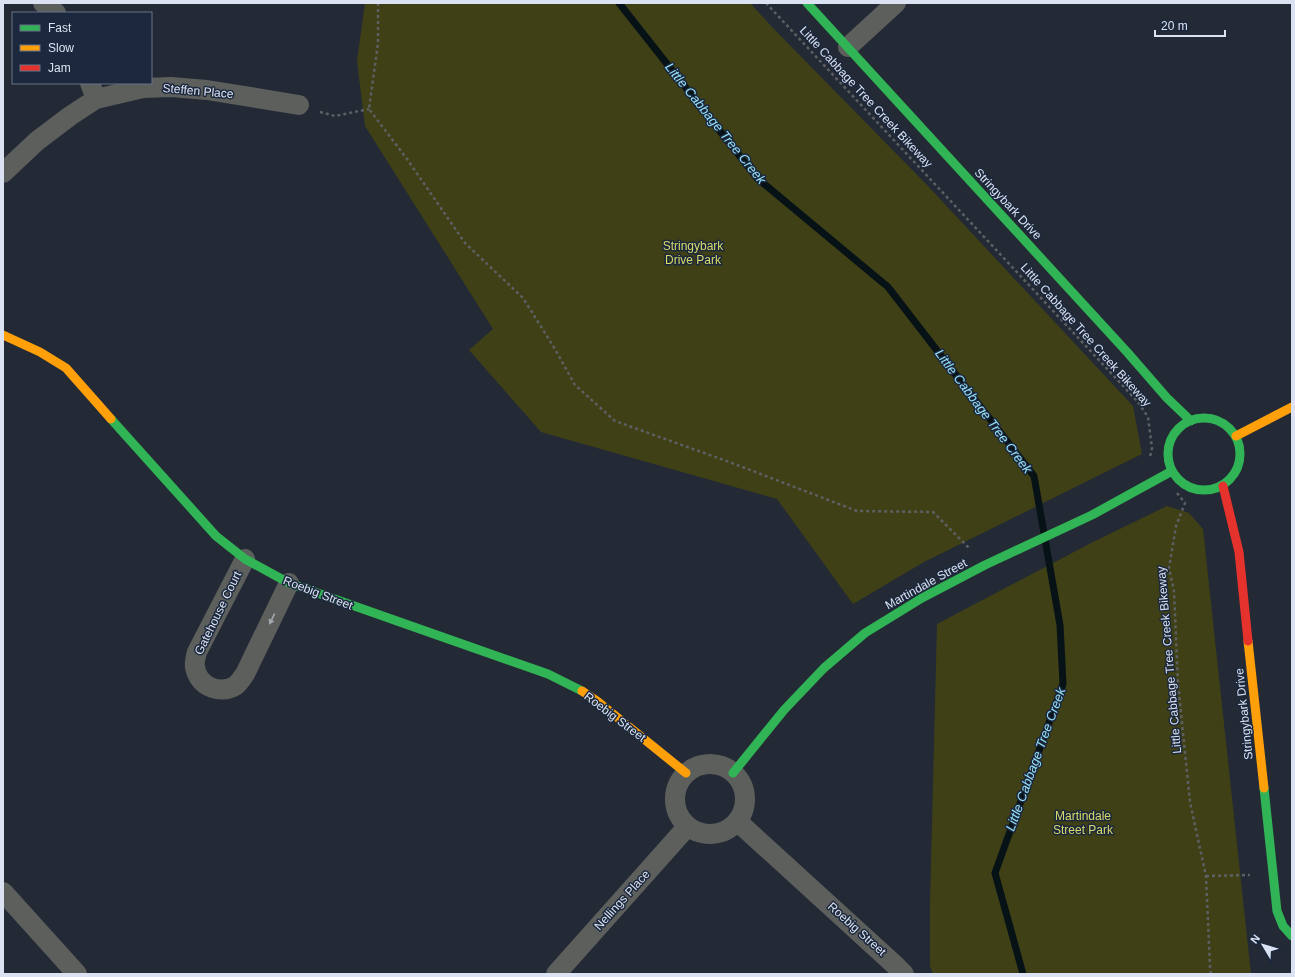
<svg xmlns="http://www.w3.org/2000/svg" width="1295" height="977" font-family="Arial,sans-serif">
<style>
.green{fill:#3f4016}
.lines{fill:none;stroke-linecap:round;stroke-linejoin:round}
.stream{stroke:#071217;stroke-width:7}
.path{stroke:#5c6063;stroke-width:2.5;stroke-dasharray:3 3;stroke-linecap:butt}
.street{stroke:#5d5f5d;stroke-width:20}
.fast{stroke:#30b455;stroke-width:9}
.slow{stroke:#ff9f0a;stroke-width:9}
.jam{stroke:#e5322d;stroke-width:9}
.oneway{fill:#a2a8af}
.labels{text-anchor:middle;stroke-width:3;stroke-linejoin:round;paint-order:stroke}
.street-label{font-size:12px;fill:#dbe3f2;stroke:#1b283d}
.park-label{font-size:12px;fill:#d8da69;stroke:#1b283d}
.water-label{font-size:13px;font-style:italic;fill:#96e2fa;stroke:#1b283d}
</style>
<rect width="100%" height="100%" fill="#232a35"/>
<!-- green -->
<path class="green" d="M365,3H750L772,27L927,185L1133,406L1142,454L924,562L853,604L777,499L541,432L469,350L493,329L365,126L357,61Z
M1167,506L1189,513L1203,529L1251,974H933L930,966V903L937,624L1089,544Z"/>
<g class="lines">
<!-- stream -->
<path class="stream" d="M619,3L757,178L888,287L1034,476L1060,625L1063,684L995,873L1023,974"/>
<!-- path -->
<path class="path" d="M378,3V43L369,109L407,159L465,243L523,298L555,349L575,385L615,421L732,463L857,511L933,512L969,548
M766,3L1138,402L1148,417L1152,448L1150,457
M320,112L335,116L369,109
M1177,493L1185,503L1176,526L1169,568L1174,591L1178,683L1190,802L1206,876L1210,967L1211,974
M1206,876L1250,875"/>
<!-- street -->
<path class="street" d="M43,3L56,13
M848,47L896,3
M90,83L96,99
M3,173L37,141L70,116L96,99L143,88L171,87L207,90L299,105
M245,559L197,652C196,656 194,663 195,667C198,686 219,695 235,686C239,683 242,678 245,674L289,583
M675 799a35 35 0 1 1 70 0a35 35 0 1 1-70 0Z
M737,821L896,966L904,974
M3,892L77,974
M556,974L687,827"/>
<!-- fast -->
<path class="fast" d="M807,3L1127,352L1167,398L1191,421
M1168 454a36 36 0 1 1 72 0a36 36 0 1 1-72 0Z
M111,419L216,536L245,559L289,583L548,674L582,691
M733,773L784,710L824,668L865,633L922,598L985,565L1092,515L1172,471
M1264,788L1277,911L1283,926L1292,936"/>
<!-- slow -->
<path class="slow" d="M3,335L40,352L66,368L111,419
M1236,436L1292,407
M1248,641L1264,788
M582,691L597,701L686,773"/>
<!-- jam -->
<path class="jam" d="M1223,486L1239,552L1248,641"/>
</g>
<!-- one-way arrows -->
<defs><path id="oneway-solid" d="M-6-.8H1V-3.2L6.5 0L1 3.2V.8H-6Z"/></defs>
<use class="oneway" href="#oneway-solid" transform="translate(272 619) rotate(116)"/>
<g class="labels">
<!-- street labels -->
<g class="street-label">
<text transform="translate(198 91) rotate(5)" y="4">Steffen Place</text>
<text transform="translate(866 97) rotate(47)" y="4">Little Cabbage Tree Creek Bikeway</text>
<text transform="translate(1008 204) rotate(47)" y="4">Stringybark Drive</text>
<text transform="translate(1086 335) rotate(48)" y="4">Little Cabbage Tree Creek Bikeway</text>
<text transform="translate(926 584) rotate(-29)" y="4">Martindale Street</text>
<text transform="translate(318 593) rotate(21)" y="4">Roebig Street</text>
<text transform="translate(218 613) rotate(-64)" y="4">Gatehouse Court</text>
<text transform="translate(1169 660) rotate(-95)" y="4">Little Cabbage Tree Creek Bikeway</text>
<text transform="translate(1244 714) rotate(-96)" y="4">Stringybark Drive</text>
<text transform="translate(615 717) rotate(37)" y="4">Roebig Street</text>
<text transform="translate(622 900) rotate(-48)" y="4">Nellings Place</text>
<text transform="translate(857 929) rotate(42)" y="4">Roebig Street</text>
</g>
<!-- park labels -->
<g class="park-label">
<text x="693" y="250">Stringybark<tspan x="693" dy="14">Drive Park</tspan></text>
<text x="1083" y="820">Martindale<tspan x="1083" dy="14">Street Park</tspan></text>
</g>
<!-- water labels -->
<g class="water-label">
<text transform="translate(716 123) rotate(51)" y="5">Little Cabbage Tree Creek</text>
<text transform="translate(984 411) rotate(53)" y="5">Little Cabbage Tree Creek</text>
<text transform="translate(1035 759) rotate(-70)" y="5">Little Cabbage Tree Creek</text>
</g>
</g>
<!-- border -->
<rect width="1295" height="977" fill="none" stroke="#dbe3f2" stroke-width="8"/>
<!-- legend -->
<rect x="12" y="12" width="140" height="72" fill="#1b283d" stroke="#687385"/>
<rect x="20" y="25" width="20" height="6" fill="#30b455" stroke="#687385"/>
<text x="48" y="32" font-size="12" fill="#dbe3f2">Fast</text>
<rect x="20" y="45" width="20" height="6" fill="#ff9f0a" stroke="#687385"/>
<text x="48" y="52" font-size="12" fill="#dbe3f2">Slow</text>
<rect x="20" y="65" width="20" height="6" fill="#e5322d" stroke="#687385"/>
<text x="48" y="72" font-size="12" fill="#dbe3f2">Jam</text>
<!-- north arrow -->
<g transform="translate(1263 945) rotate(308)" stroke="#1b283d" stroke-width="3" paint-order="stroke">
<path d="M0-3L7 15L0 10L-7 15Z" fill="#dbe3f2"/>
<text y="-6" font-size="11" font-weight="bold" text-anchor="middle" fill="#dbe3f2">N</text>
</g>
<!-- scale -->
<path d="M1155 30v6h70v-6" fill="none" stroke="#dbe3f2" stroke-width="2"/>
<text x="1161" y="30" font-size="12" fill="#dbe3f2" stroke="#1b283d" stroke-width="3" paint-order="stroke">20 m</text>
</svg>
